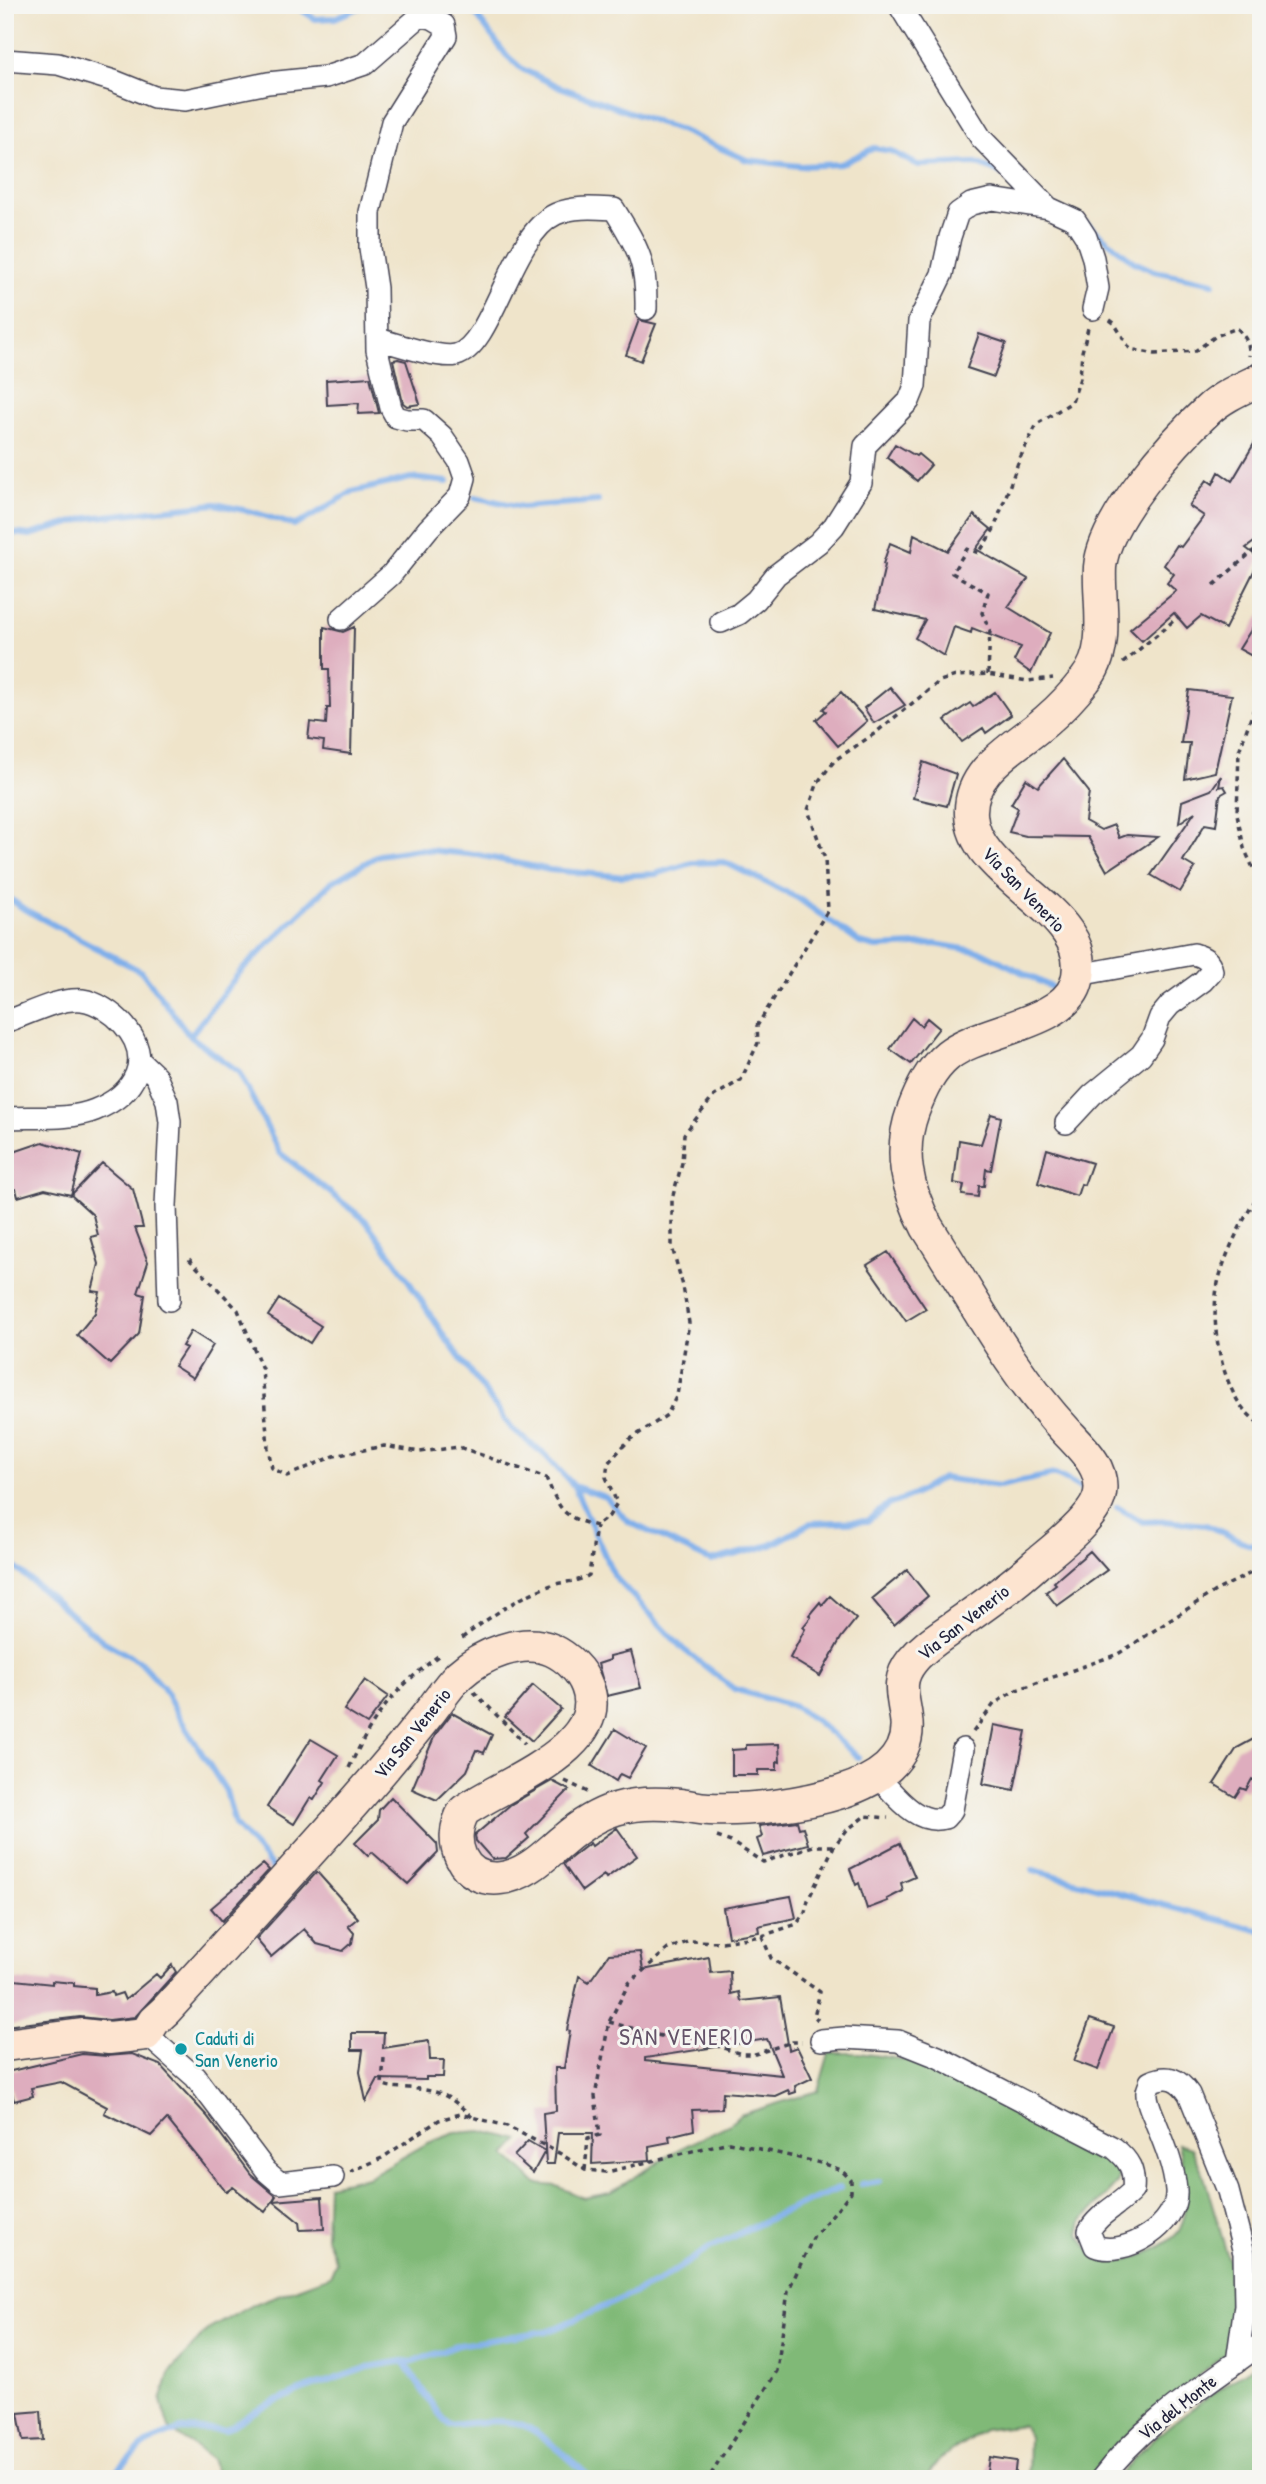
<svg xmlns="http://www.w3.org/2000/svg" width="1266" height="2484" font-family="'Patrick Hand',sans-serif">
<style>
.forest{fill:#80b977;stroke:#516e59;stroke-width:2}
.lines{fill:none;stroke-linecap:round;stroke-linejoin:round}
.stream{stroke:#7fafea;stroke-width:6}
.building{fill:#deadbe;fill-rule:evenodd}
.street-casing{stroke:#413f50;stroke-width:24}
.secondary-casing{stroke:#413f50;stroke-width:35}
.path{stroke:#413f50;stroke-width:3.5;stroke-dasharray:5 5;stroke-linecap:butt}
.street{stroke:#fff;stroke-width:21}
.secondary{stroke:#fde4d0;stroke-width:32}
.culture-dot{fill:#0f9aa8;stroke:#f6f6f2;stroke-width:2.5}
.labels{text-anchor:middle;stroke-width:6;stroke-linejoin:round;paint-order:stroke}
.street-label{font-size:19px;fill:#22223b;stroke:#f6f6f2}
.culture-label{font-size:19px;fill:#0d838f;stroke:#f6f6f2;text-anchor:start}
.quarter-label{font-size:23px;letter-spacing:2px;fill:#645369;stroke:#f6f6f2}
</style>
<rect width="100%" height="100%" fill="#f6f6f2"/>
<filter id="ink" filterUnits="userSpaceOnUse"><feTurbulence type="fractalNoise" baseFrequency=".0143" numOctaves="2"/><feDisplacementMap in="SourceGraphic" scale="14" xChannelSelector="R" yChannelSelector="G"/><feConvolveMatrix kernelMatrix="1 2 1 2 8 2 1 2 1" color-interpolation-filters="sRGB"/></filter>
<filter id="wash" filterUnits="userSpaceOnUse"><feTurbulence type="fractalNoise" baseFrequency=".00686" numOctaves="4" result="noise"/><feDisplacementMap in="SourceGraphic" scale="28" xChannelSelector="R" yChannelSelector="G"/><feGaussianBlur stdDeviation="1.57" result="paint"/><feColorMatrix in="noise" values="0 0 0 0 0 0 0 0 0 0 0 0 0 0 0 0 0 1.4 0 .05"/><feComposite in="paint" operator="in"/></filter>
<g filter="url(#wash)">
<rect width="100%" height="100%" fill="#efe4ca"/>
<!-- forest -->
<path class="forest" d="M829,2053H859L920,2062L978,2089L1118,2170V2182L1082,2221L1079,2234C1086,2244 1092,2257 1104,2261C1123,2268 1171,2246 1180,2229C1192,2203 1184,2170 1178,2144L1191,2148L1203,2173L1229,2261L1230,2350L1115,2445L1091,2479H1028L1029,2437L1023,2425L984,2430L939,2459L925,2479H218L211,2459L169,2428L161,2401L169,2374L206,2331L254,2304L330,2276L336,2262L326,2237L328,2185L368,2177L428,2143L455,2133L482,2131L520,2140L506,2155L536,2184L557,2186L584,2198L610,2193L679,2149L730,2124L740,2115L818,2091Z
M1261,2360V2479H1116C1155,2428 1210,2397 1261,2360Z"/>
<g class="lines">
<!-- stream -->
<path class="stream" d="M294,5L315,19L335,18L365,5
M469,5L506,55L522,69L557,86L682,131L747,160L800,166L841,164L874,148L891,151L917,165L976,163L1005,175
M1086,223L1134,262L1154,271L1214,283
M475,497L522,507L598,501
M5,532L30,535L88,518L215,504L253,512L294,525L300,523L352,492L411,478L448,482
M5,895L24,909L142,972L190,1036L239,1072L280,1153L365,1220L397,1263L444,1336L512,1429L545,1455L574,1486L614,1576L683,1649L734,1689L795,1707L816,1721L858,1757
M190,1036L240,972L332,882L379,855L418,849L478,855L550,870L617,876L655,874L692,863L724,862L798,898L860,943L876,947L935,944L982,952L1053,988
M574,1486L605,1497L629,1522L711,1561L771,1545L811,1523L867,1521L888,1505L914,1495L942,1478L999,1486L1055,1474L1089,1492
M1117,1507L1143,1522L1164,1521L1206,1525L1248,1544L1261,1545
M5,1559L103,1641L140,1662L163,1687L179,1717L226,1791L235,1825L273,1868
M1033,1870L1261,1931
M861,2184L879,2181
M403,2361L435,2409L449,2425C471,2423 494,2419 516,2423C536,2426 576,2465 592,2479
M108,2479L146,2443L181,2429L225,2430L252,2413L297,2392L369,2367L403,2361L413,2362L459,2345L552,2330L656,2283L711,2247L777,2215L840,2188"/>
</g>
<g id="blocks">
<!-- building -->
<path class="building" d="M639,320L656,324L641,361L626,355Z
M979,334L1006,343L994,377L967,368Z
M398,359L406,361L420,404L407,406L403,403L393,360Z
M370,377L379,413L358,414L359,403L327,405L326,380Z
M1261,432V537L1246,548L1260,559L1225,629L1201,616L1187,628L1174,613L1142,641L1130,629L1176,591L1167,583L1174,574L1164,565L1177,545L1181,547L1204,516L1189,506L1207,480L1213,484L1219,472L1232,481Z
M895,444L916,456L918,454L931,465L917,481L887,457Z
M974,515L991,529L976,549L1028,579L1008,607L1050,633L1031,673L1014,661L1021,647L972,628L971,633L954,627L944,656L915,638L925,620L875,609L885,565L883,564L890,543L911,552L914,534L948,551Z
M1261,614V661L1239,649Z
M324,627L343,632L354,627L351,754L323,750L324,741L308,739L310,722L326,724L327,708H330L329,669H324Z
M890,687L905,705L874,723L864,708Z
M1189,690L1232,695L1215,772L1185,779L1190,743H1181Z
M841,692L867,721L838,746L816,720L826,711L823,709Z
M995,692L1011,715L986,733L983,728L962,742L945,720L970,703L973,707Z
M1063,759L1089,792L1085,821L1101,830L1114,825L1119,838L1127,835L1158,837L1107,871L1088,837L1026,836L1009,832L1018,808L1011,804L1026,779L1038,787Z
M923,762L956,774L947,806L913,798Z
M1221,776L1219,787L1224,786L1227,791L1220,795L1216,826L1205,824L1183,861L1195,868L1180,892L1151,875L1195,812L1179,823L1182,801L1211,790Z
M912,1018L921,1026L927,1018L939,1028L911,1064L890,1049Z
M991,1114L1001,1117L991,1170L986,1169L984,1186H979L978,1197L962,1195L964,1185L954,1183L959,1140L981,1144Z
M43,1142L82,1154L71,1195L45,1189L18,1197L16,1189L5,1192V1155Z
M1047,1149L1092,1163L1084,1185L1081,1184L1077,1196L1038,1183Z
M102,1163L133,1189L143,1228H135L148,1262L138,1293L145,1295L139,1334L110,1364L77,1335L95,1313L100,1292L92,1291L99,1264L91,1237L98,1235L93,1215L71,1195Z
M888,1252L926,1309L906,1321L867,1265Z
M279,1299L321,1326L310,1343L268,1316Z
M191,1331L213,1345L193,1378L174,1366L186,1348L182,1346Z
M1090,1551L1107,1570L1057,1606L1046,1592L1056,1584L1054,1582Z
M907,1570L928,1596L894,1625L872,1599Z
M830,1596L856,1619L841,1638L820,1676L790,1658L805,1629L803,1627L811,1617L809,1615L820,1602L822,1605Z
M631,1651L641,1688L607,1696L598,1664L610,1660V1656Z
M365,1680L388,1696L367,1724L344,1710Z
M533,1685L561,1709L532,1741L505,1717Z
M452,1713L492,1735L484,1753L476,1750L467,1771L437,1800L412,1789L435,1735Z
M994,1725L1026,1731L1014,1790L983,1784Z
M615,1729L646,1748L628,1778L620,1774L616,1781L592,1766Z
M1261,1735V1784L1252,1779L1246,1790L1241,1788L1235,1797L1214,1784L1237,1748Z
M311,1739L338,1755L322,1780L325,1782L314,1800L310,1798L294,1824L267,1807Z
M779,1744L780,1762L777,1761V1770H758V1775H732V1750L746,1749V1745Z
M552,1781L569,1790L526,1834L529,1838L506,1858L492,1859L476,1841L475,1835L510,1805Z
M391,1797L437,1844L438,1853L408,1884L372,1852L368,1856L355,1843L378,1820L379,1810Z
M797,1821L799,1828L803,1827L808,1844L763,1856L757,1839L762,1837L759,1826Z
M617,1828L637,1856L606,1878L604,1875L582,1891L563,1864L590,1843L592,1846Z
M900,1843L915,1877L901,1883L903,1891L887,1899L888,1901L867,1909L859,1883L856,1885L850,1869Z
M263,1864L269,1870L222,1921L211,1908Z
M317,1872L358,1918L348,1926L354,1933L352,1943L343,1951L317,1944L304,1929L271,1957L256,1939Z
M791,1896L796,1918L758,1926L759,1932L728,1937L723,1908Z
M640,1952L643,1970L709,1957L711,1973L730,1971L731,1994L739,1992L741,2001L780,1997L789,2050L797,2047L812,2078L795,2086L796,2092L790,2094L788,2090L775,2096L723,2092L722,2109L692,2110L694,2130L669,2136L670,2142L649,2146L650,2160L592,2164L593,2133H558L554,2164H546L543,2113L556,2111L555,2068H564L570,2031L567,2030L579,1976L589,1982L609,1954ZM767,2039L782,2075L645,2061V2058Z
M172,1965L176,1972L135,2017L109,2020L80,2017L5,2026V2005H9L10,1992L13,1993L15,1980L52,1984V1981L74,1983V1986L95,1988V1995L112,1992L113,1996L122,1993L125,2000L156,1974L160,1978Z
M1090,2019L1114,2027L1098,2070L1074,2061Z
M352,2033H384L383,2048L429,2041L430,2060H444L443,2077H426V2080L378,2079L366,2101L360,2072L363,2050H352Z
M82,2054L107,2056L132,2054L160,2065L207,2116L250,2174L276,2196L273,2201L322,2197L324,2229L300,2230L299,2222L273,2201L265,2212L233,2187L226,2192L167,2119L151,2136L104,2113L107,2107L61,2082L31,2088L33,2096L14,2101L7,2072Z
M528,2141L545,2151L533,2173L514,2156Z
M41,2411L43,2440L23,2441L18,2413Z
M989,2457L1016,2461L1014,2479H986Z"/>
</g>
</g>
<g filter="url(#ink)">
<use href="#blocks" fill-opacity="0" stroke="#413f50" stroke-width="2"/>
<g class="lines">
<!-- street casing -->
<g class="street-casing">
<path id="street" d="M899,5L981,138L1049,208L1075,220L1086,237L1093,258L1098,288L1093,309
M5,60L58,64L114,81L154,97L185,100L268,83L326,77L365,64L420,16L432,18L444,25L446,36L392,122L370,212V248L376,288L377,350L391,408L396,417L407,420H424L442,436L459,461L465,478L460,496L428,529L391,575L341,619
M378,339C395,344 440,359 456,355C493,346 511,234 556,214C574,206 595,208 614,209C638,248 647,262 646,309
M721,622L739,614L756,600L776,575L818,543L834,526L861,483L865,446L909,401L915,386L919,321L942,274L950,237L958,213L971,204L992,199L1049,208
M5,1022C29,1014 57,998 82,1000C97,1002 113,1013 123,1024C155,1059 135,1094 95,1110C68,1121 35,1116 5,1118
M139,1060L156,1076L167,1101L170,1122L166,1206L169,1300
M1066,1123L1092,1095L1141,1055L1152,1039L1160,1017L1170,1005L1203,981L1212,971C1210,960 1204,957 1194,954L1078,975
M877,1776C895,1794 916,1826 945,1818L952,1810L963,1749
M146,2034L195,2077L266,2171L280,2183L333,2177
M821,2040L844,2038L898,2041L938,2057L1114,2148C1129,2160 1135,2170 1133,2190C1120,2205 1099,2213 1089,2231L1095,2246C1125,2258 1179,2225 1176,2190C1174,2167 1165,2145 1156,2123C1153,2114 1146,2102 1147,2092C1147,2090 1150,2084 1150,2082C1168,2074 1178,2078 1189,2094L1228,2191L1244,2253L1245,2305L1237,2362
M1101,2479C1145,2421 1203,2387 1261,2344"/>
</g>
<!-- secondary casing -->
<g class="secondary-casing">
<path id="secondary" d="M5,2045L82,2035L109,2038L146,2034L154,2021L166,2010C235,1934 305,1859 372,1782C392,1759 411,1736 429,1713C439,1700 448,1686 459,1675C481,1655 522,1637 552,1650C567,1657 581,1670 587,1686C611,1747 501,1784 464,1811C446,1841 462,1883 501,1878C526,1875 544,1856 562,1841C600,1808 630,1800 679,1805C689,1806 699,1809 709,1809C748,1811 804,1804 841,1792C876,1781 912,1759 906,1718C903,1695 896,1681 912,1661C925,1645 943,1635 959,1623C985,1605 1012,1586 1036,1564C1054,1549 1097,1517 1100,1493C1104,1468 1083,1449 1067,1432C1010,1371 972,1297 927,1227C907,1189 898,1152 913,1111C921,1090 930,1070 948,1055C979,1030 1063,1024 1076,984C1100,911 973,881 971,814C969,768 1017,747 1047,720C1061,708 1074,694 1085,680C1111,649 1098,604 1100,567C1104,520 1174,441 1208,410C1223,396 1243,388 1261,379"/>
</g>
<!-- path -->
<path class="path" d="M1110,320L1114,323L1130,349L1155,354L1195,351L1216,336L1237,328C1245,336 1250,344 1249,356
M1261,563V565
M1214,585L1253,551L1261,547
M1123,663L1178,617
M988,674L990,630L982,613L988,593L952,573L967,549L979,553L994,529L1019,460L1037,424L1072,402L1080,378L1082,352L1088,328
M1261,689L1239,751L1237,814L1244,848L1254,870L1261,877
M1261,1191C1244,1217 1225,1253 1218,1283C1210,1320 1219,1371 1239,1403C1244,1411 1254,1419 1261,1427
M189,1259L238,1310L262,1369L268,1448L272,1468L287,1476L334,1456L384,1446L420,1452L459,1447L546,1478C561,1510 560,1516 596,1526L609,1516L617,1503L606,1477L608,1463L629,1440L667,1415L677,1395L689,1323L683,1286L672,1247V1199L682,1163L684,1134L714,1096L741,1080L758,1043L757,1026L828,910L825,859L808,810L818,782L835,760L874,734L940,681L956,676L988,674L1027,681L1053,678
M462,1638C490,1617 519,1596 552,1585C564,1581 578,1583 589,1575L596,1526
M474,1692L525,1744
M973,1732L994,1704L1014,1691L1118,1654L1215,1591L1261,1568
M349,1768C375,1713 393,1690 442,1653
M565,1781L590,1793
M717,1837L731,1842L763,1862L813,1846H834
M762,1936L771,1958L820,1992L814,2016L818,2020
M609,2022L661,2036L682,2034L741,2054H755L792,2042H802
M384,2058L382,2084C392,2089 399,2087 409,2088C442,2091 449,2095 472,2117
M585,2170L588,2138L600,2135L595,2096L609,2022L629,1983L668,1949L690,1941L722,1942L762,1936L797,1924L805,1912L808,1900L834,1846L847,1830L865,1816L888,1818
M350,2172L382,2158L439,2120L460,2114L507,2126L561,2154L585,2170L607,2172L729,2142L825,2164L841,2170L851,2180V2192L813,2238L788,2291L777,2371L708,2479"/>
<!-- street -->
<use href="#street" class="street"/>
<!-- secondary -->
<use href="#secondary" class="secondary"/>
</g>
</g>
<!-- markers -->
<circle class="culture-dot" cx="181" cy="2049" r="7"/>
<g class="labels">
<!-- street labels -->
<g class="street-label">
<text transform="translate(1024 889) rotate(46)" y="7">Via San Venerio</text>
<text transform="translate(963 1622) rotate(-38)" y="7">Via San Venerio</text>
<text transform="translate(412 1733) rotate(-51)" y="7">Via San Venerio</text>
<text transform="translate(1177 2407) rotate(-38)" y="7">Via del Monte</text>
</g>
<!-- culture labels -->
<g class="culture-label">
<text x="195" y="2045">Caduti di<tspan x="195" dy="22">San Venerio</tspan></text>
</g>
<!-- quarter labels -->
<g class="quarter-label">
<text x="687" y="2045">SAN VENERIO</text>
</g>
</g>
<!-- margin -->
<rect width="1266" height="2484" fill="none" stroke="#f6f6f2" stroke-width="28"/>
</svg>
